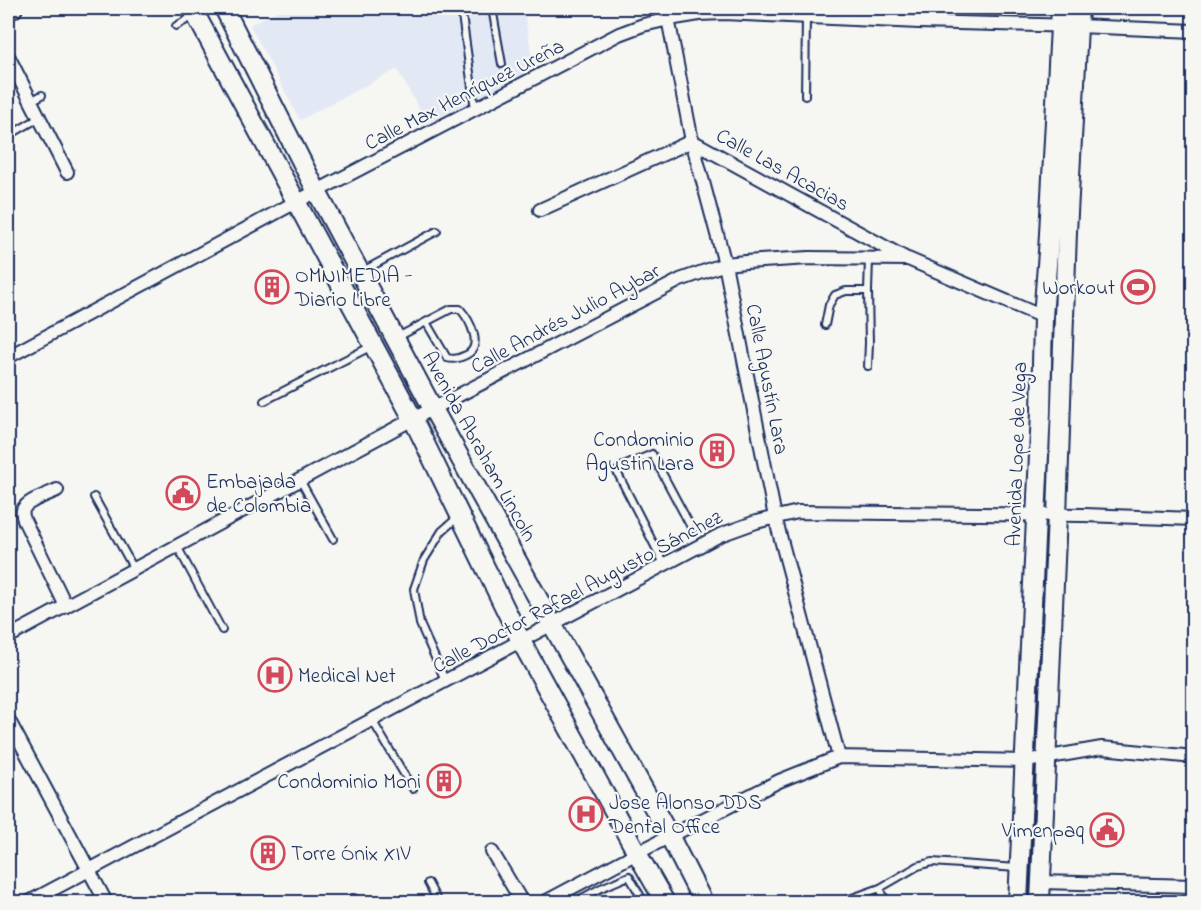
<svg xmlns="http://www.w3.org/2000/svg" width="1201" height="910" font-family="'Indie Flower',sans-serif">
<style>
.built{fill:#e3e9f4}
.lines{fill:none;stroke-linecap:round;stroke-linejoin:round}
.lane-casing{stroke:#1b2f5e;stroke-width:10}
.street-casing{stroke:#1b2f5e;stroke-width:16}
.secondary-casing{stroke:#1b2f5e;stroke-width:22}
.lane{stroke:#f6f6f2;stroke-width:6}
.street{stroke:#f6f6f2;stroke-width:12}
.secondary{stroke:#f6f6f2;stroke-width:18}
.labels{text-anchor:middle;stroke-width:4.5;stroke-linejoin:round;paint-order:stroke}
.street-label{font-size:21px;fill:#1b2f5e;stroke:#f6f6f2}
.poi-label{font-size:21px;fill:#1b2f5e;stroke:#f6f6f2;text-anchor:start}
</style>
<rect width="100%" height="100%" fill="#f6f6f2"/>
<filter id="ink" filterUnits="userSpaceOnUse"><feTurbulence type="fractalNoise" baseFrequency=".0167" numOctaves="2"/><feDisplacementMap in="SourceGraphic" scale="12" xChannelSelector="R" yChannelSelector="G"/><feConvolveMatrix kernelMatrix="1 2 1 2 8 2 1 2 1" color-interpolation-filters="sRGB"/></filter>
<g filter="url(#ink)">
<!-- built -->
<path class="built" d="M283,8H523L535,70L427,123L397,69L300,120L250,25Z"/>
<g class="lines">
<!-- lane casing -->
<g class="lane-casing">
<path id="lane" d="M461,8L475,109
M492,8L502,64
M176,26L194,16
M805,96L806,17
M31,101L42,95
M8,136L39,118
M361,272L437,231
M868,291L869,343L868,366
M825,325L829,305L835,295L846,291H868L869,259
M396,338L426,322L447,358C455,360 459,358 466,355C484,347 470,320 460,309H451L426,322
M264,401L370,347
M300,480L333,539
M94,497L134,569
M177,546L222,630
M664,564L617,472L621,467L652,454L692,529
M445,680L420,624L414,589L424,560L442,531L457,518
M372,720L413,789
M428,883L438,902
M880,888L886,902
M563,893L567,902
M575,902L601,888L629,876L644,902
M841,902L880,888L918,866L932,862L1017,868"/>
</g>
<!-- street casing -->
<g class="street-casing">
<path id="street" d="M666,8L692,141L725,264L775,517L839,757
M8,56L67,172
M540,210L692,141L907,259
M8,357L296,202L619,34L643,25L669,19L699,14L724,13L919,22L1078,26L1194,31
M57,490C49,494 26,501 23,510C22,513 23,517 24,520L66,606
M8,637L413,419L680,280L725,264L745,262L809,258L908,259L1043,317
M8,719L106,902
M492,852L522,902
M1041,882L1194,886
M353,901L354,902
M29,902L720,535L756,522L798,512L1084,515L1194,519
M545,902L637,853L779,781L839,757L1026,761L1102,748L1194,757"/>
</g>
<!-- secondary casing -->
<g class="secondary-casing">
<path id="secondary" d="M192,8L413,419L521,641L637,853L665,902
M224,8L317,192L433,409L670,837L703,902
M8,11L13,8
M1018,902L1041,412L1043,317L1048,252L1061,8
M1040,902L1057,515L1067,232L1079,8"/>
</g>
<!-- lane -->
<use href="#lane" class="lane"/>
<!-- street -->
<use href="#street" class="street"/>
<!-- secondary -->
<use href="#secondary" class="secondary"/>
</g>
</g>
<!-- icons -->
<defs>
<g id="building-ring" transform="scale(1.725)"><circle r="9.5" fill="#f6f6f2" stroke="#d1495b" stroke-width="1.5"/><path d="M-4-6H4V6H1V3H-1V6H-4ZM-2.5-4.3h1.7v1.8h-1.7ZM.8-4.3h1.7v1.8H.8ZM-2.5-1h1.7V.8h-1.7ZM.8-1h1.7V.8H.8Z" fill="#d1495b"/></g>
<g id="stadium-ring" transform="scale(1.725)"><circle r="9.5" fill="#f6f6f2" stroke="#d1495b" stroke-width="1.5"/><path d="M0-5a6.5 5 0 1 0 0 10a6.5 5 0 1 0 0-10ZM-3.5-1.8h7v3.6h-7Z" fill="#d1495b"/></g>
<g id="civic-ring" transform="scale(1.725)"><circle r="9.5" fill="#f6f6f2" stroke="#d1495b" stroke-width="1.5"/><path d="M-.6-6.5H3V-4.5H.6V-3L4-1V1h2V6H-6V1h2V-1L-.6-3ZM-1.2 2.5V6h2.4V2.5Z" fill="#d1495b"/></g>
<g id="hospital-ring" transform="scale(1.725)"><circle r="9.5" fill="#f6f6f2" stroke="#d1495b" stroke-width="1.5"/><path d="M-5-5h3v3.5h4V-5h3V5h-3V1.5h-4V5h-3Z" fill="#d1495b"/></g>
</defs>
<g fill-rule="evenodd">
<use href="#building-ring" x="272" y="287"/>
<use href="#stadium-ring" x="1138" y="287"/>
<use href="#building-ring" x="717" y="451"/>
<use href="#civic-ring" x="183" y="493"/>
<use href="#hospital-ring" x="275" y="675"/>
<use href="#building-ring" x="444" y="781"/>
<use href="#hospital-ring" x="586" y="814"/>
<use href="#civic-ring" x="1107" y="830"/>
<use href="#building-ring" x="268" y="853"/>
</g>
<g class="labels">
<!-- street labels -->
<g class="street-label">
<text transform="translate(464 94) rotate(-27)" y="7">Calle Max Henríquez Ureña</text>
<text transform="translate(783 169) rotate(29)" y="7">Calle Las Acacias</text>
<text transform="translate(565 318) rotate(-28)" y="7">Calle Andrés Julio Aybar</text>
<text transform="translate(768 379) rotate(79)" y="7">Calle Agustín Lara</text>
<text transform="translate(480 446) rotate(61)" y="7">Avenida Abraham Lincoln</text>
<text transform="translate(1016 454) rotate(-88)" y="7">Avenida Lope de Vega</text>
<text transform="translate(577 591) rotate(-28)" y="7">Calle Doctor Rafael Augusto Sánchez</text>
</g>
<!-- poi labels -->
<g class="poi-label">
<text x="295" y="282">OMNIMEDIA -<tspan x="295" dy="24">Diario Libre</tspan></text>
<text x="1115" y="294" text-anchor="end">Workout</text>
<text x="694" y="446" text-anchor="end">Condominio<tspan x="694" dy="24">Agustin Lara</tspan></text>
<text x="206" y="488">Embajada<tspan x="206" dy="24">de Colombia</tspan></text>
<text x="298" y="682">Medical Net</text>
<text x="421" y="788" text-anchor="end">Condominio Moni</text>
<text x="609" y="809">Jose Alonso DDS<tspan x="609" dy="24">Dental Office</tspan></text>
<text x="1084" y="837" text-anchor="end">Vimenpaq</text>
<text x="291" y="860">Torre Ónix XIV</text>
</g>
</g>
<!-- margin -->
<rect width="1201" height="910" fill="none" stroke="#f6f6f2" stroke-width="30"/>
<rect x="15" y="15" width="1171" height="880" fill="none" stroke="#1b2f5e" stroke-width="2" filter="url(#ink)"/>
</svg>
